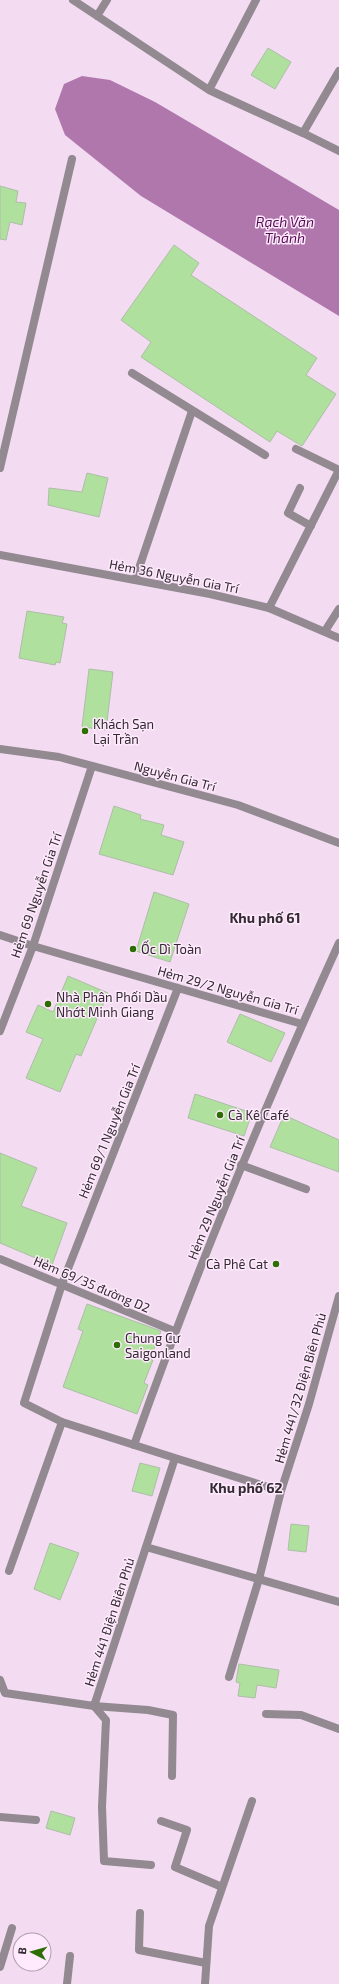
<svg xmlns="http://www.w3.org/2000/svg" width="339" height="1984" font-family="'Exo 2',sans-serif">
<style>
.water{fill:#b077ad}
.building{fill:#b0e09e;stroke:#adbea7}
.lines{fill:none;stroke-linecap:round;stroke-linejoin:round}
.service{stroke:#928991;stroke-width:8}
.minor{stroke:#928991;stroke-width:8}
.tertiary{stroke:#928991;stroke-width:8}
.poi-dot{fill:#2d6e03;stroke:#feeafc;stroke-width:1.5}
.labels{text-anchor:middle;stroke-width:3;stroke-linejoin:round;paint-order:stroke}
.street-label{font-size:13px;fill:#332a32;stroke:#feeafc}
.poi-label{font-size:13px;fill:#332a32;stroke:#feeafc;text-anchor:start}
.water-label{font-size:14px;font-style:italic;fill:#550e54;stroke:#feeafc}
.neighbourhood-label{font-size:14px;font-weight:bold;fill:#332a32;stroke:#feeafc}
</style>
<rect width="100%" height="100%" fill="#f3dbf1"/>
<!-- water -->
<path class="water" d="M82,76L110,80L155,102L339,210V316L141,196L65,135L55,109L64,84Z"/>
<!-- building -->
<path class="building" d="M268,48L291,62L275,89L251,75Z
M0,186L18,191L16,202L26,203L22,225L10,222L6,240L0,239Z
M174,245L199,263L191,275L317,358L306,375L336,394L302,446L277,431L270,442L141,357L151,342L121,320Z
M87,473L108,478L99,517L48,505L49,488L82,492Z
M27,611L64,617L62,623L67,624L60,663L56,662L55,665L19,658Z
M89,669L113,672L106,730L82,727Z
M114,806L141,815L140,819L164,825L161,835L184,842L173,875L99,854Z
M154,892L189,904L170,962L136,951Z
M68,976L108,993L81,1056L76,1054L60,1092L26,1078L43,1039L26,1032L38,1005L53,1012Z
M240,1014L285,1033L271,1062L227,1042Z
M195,1094L252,1113L244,1136L188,1118Z
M284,1115L339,1140V1172L270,1147Z
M0,1153L37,1168L21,1206L67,1223L52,1265L0,1243Z
M87,1304L161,1331L150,1359L153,1360L144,1383L148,1385L137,1414L63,1387L83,1331L78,1329Z
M140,1463L160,1468L152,1496L132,1491Z
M291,1524L309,1526L306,1552L288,1550Z
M50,1543L79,1553L60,1600L34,1589Z
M239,1664L279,1670L276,1688L257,1685L255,1698L238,1696L240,1683L236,1682Z
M51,1811L75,1818L70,1835L46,1828Z"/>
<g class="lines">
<!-- service -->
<path class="service" d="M303,133L339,151
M132,373L265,455
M296,449L339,470
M300,488L288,513L311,526
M135,580L192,411
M269,608L339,470
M325,631L339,609
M241,1165L306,1189
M175,1458L281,1491
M9,1571L62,1422L175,1458L146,1547
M229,1677L259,1579L281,1491L309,1404L339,1296
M94,1706L106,1720L102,1807L104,1861L151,1865
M94,1706L148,1710L173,1715L172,1776
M266,1714L301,1715L339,1729
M0,1817L36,1820
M161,1821L187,1830L175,1867L222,1887
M140,1913L139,1950L206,1963
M0,1967L12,1928
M67,1984L70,1956
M205,1984L209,1926L252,1801"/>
<!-- minor -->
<path class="minor" d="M73,0L209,90L303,133L339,71
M97,16L107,0
M209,90L256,0
M0,468L72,159
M0,555L210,594L269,608L339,638
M0,935L33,946L302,1024
M0,1031L33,946L92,766
M0,1259L174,1331
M62,1422L24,1403L62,1284L178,988
M134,1445C194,1275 264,1108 339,943
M0,1680L5,1693L94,1706L146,1547L339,1602"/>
<!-- tertiary -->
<path class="tertiary" d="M0,749L59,757L238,805L339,843"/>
</g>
<!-- markers -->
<g class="poi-dot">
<circle cx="85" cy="731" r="4"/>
<circle cx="133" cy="949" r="4"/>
<circle cx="48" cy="1004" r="4"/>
<circle cx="220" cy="1115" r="4"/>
<circle cx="276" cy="1264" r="4"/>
<circle cx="117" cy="1345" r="4"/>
</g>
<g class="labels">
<!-- street labels -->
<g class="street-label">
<text transform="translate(174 576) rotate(11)" y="5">Hẻm 36 Nguyễn Gia Trí</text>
<text transform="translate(175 776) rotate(15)" y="5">Nguyễn Gia Trí</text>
<text transform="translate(36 895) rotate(-71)" y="5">Hẻm 69 Nguyễn Gia Trí</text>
<text transform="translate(228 990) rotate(16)" y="5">Hẻm 29/2 Nguyễn Gia Trí</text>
<text transform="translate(109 1131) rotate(-68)" y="5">Hẻm 69/1 Nguyễn Gia Trí</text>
<text transform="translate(216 1198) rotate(-68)" y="5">Hẻm 29 Nguyễn Gia Trí</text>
<text transform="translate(92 1284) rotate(23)" y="5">Hẻm 69/35 đường D2</text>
<text transform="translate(300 1388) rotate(-74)" y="5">Hẻm 441/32 Điện Biên Phủ</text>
<text transform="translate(109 1622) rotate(-72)" y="5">Hẻm 441 Điện Biên Phủ</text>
</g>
<!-- poi labels -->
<g class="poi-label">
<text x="93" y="729">Khách Sạn<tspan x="93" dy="15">Lại Trần</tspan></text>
<text x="141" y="954">Ốc Dì Toàn</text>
<text x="56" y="1002">Nhà Phân Phối Dầu<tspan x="56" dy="15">Nhớt Minh Giang</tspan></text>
<text x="228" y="1120">Cà Kê Café</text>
<text x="268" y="1269" text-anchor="end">Cà Phê Cat</text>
<text x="125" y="1343">Chung Cư<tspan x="125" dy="15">Saigonland</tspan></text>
</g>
<!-- water labels -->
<g class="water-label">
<text x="285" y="227">Rạch Văn<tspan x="285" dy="16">Thánh</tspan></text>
</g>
<!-- neighbourhood labels -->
<g class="neighbourhood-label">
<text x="265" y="923">Khu phố 61</text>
<text x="246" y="1493">Khu phố 62</text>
</g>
</g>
<!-- north arrow -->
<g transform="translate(32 1952) rotate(276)"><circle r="19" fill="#feeafc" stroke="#ad9dab"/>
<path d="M0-3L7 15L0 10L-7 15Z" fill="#2d6e03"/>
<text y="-6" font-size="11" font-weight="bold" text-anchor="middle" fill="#332a32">B</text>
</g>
</svg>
